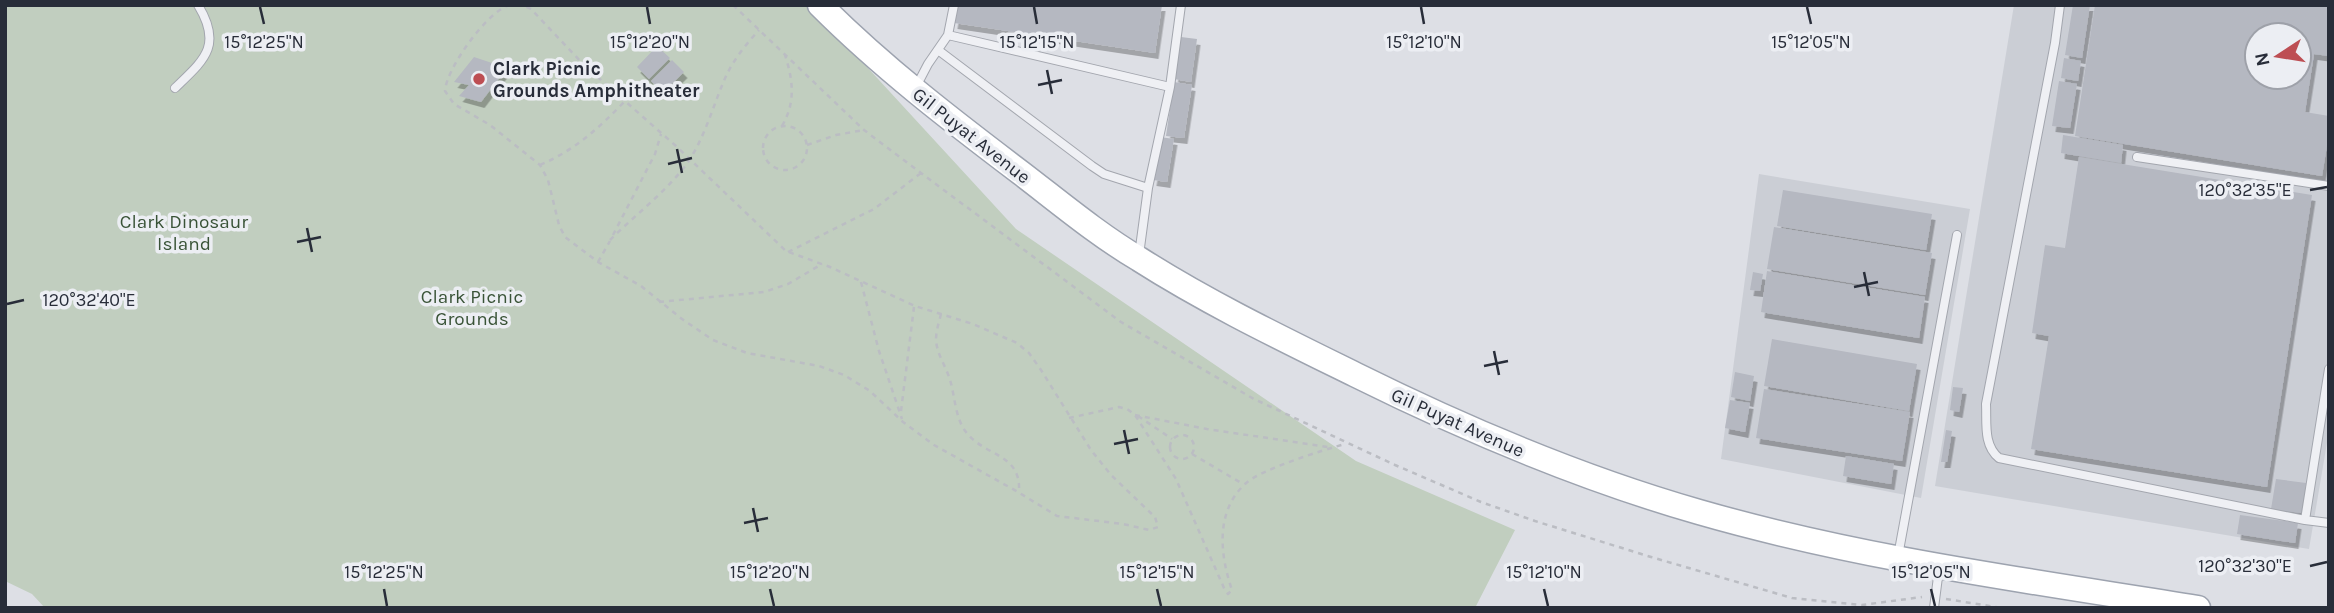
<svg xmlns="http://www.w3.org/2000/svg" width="2334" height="613" font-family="Karla,sans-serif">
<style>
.built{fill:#cbced5;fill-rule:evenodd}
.green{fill:#c1cebf}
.building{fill:#b5b8c1;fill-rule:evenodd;filter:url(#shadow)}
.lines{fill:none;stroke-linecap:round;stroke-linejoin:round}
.lane-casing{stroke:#a3a6ae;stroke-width:10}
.primary-casing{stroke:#9da3af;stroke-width:27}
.path{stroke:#bbbdc3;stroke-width:2.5;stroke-dasharray:5 5;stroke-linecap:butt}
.lane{stroke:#eff0f4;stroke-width:8}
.primary{stroke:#fff;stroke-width:24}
.ticks{fill:none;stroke:#282d39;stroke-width:2.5}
.poi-dot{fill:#bd4e53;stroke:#eceef3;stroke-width:2.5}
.labels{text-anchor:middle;stroke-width:7;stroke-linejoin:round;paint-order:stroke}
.poi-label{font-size:19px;font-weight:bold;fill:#282d39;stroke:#eceef3;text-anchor:start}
.street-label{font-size:19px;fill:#282d39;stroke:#eceef3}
.park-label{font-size:19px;fill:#395337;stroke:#eceef3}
.ticks-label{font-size:18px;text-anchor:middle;fill:#282d39;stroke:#eceef3;stroke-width:7;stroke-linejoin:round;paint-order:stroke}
</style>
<defs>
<filter id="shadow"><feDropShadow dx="3.5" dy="6" stdDeviation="0" flood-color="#0004"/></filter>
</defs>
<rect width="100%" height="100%" fill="#dddfe5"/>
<!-- built -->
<path class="built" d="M2014,5H2329V431L2309,549L1935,486ZM2257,35H2299V77H2257Z
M1759,174L1970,209L1921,498L1721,459Z"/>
<!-- green -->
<path class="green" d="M5,5H810L1016,229L1356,461L1515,530L1475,608H45L32,594L5,581Z"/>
<!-- building -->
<path class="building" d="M957,5H1162L1155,53L954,23Z
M2073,5H2090L2082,58L2065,55Z
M2095,5H2329V56L2314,54L2305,112L2329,116V133L2322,176L2075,136ZM2257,35H2299V77H2257Z
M1181,37L1197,39L1191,82L1174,79Z
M657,46L670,58L649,79L637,67Z
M474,57L507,68L481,102L459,96L469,85L454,82Z
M2064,58L2081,61L2078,81L2061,78Z
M672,60L684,72L663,93L651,81Z
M2059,81L2077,84L2070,128L2052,126Z
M1174,82L1192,85L1184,138L1166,136Z
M2063,135L2123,145L2121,163L2061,153Z
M1160,137L1174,139L1167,182L1153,180Z
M2079,157L2312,195L2267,487L2031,449L2049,336L2032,333L2045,245L2065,248Z
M1783,190L1932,214L1926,250L1777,226Z
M1774,227L1932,253L1925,295L1767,269Z
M1767,271L1925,297L1919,338L1761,312Z
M1753,272L1763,274L1760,291L1750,290Z
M1772,339L1917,364L1909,411L1764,386Z
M1735,372L1754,376L1750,401L1731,397Z
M1953,387L1963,388L1959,412L1950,410Z
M1764,389L1910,412L1902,461L1756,438Z
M1730,400L1750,403L1745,432L1725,428Z
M1946,430L1952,431L1947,462H1941Z
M1846,456L1894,464L1891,484L1843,476Z
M2276,479L2306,483L2301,513L2271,509Z
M2240,515L2298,523L2295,543L2237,534Z"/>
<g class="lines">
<!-- lane casing -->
<g class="lane-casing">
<path id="lane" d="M954,5L948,35L1170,87L1148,188L1139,255
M2060,5L2055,43L1986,404C1987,423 1983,445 1999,458L2305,520L2329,523
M938,50L1092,166L1104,174L1148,188
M917,85L928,64L948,35
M1170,87L1181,5
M175,88C204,60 223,46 198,5
M2137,157L2329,186
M2305,520L2329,369
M1898,556L1957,235
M1934,608L1939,569"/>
</g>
<!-- primary casing -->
<g class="primary-casing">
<path id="primary" d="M820,5C882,67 951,120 1021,173C1059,202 1097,234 1139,259C1208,303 1283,339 1356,375C1467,430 1580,478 1699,512C1862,559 2031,581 2198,608"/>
</g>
<!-- path -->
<path class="path" d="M510,5C488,10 446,69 445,91L454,104L490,125L540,165L548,180L559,225L565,237L598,262L641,286L682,319L713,340L747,353L819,366L844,375L870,391L903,422L934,445L1018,492L1057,516L1123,524L1149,530L1158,527L1155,517L1111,475L1091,450L1041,370L1029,353L1017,343L973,324L915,306L830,267L786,251L676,146L584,65L531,9L523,5
M733,5L864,130L921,173L1121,322L1254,399L1395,465L1481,502L1535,521L1651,557L1792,598L1862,605L1922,597
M763 148a22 22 0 1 1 44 0a22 22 0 1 1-44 0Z
M782,126C796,102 793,80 785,55
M807,145L836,135L864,130
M540,165C575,150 599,128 625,101
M613,235L655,154L661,134
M610,240C635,215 672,187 690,159C707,132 714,102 727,74C735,58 747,43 759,30
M788,252L874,209L921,173
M598,262L610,241
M861,282L879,351L902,419
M659,302L764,292L788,284L822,264
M941,314C939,322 936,331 936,340C937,355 946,366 950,380C955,396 955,418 966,432C985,457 1021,453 1019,491
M901,411L914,307
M1135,415L1207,429L1328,447
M1138,416L1172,439
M1069,418L1119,407L1127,409L1135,415L1176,479L1224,588L1228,594L1232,590C1220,555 1215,512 1245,484C1259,470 1323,450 1345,444
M1170 447a12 12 0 1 1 24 0a12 12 0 1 1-24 0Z
M1192,454L1243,484
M1946,599L2002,608"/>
<!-- lane -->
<use href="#lane" class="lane"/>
<!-- primary -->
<use href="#primary" class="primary"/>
</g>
<!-- ticks -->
<path class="ticks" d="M260,7L264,24M647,7L650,24M1034,7L1037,24M1421,7L1424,24M1807,7L1811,24M1047,70L1052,94M1038,85L1062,80M677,149L682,173M668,164L692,158M2310,190L2327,187M307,228L312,252M297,242L321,237M1864,272L1869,296M1854,287L1878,282M7,304L24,300M1494,351L1499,375M1484,366L1508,361M1124,430L1129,454M1114,444L1138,439M753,508L758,532M744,523L768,518M2310,566L2327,562M384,589L387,606M770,589L774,606M1157,589L1161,606M1544,589L1548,606M1931,589L1935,606"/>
<!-- markers -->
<circle class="poi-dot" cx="479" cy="79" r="7"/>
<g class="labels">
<!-- poi labels -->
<g class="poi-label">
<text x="493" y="75">Clark Picnic<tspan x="493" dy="22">Grounds Amphitheater</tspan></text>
</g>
<!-- street labels -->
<g class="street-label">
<text transform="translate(972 135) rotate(38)" y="7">Gil Puyat Avenue</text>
<text transform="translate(1458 422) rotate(24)" y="7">Gil Puyat Avenue</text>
</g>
<!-- park labels -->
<g class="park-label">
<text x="184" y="228">Clark Dinosaur<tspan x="184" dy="22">Island</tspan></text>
<text x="472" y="303">Clark Picnic<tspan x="472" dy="22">Grounds</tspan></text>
</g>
</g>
<g class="ticks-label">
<text x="264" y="48">15°12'25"N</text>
<text x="650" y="48">15°12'20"N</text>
<text x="1037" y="48">15°12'15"N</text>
<text x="1424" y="48">15°12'10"N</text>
<text x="1811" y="48">15°12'05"N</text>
<text x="2245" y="196">120°32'35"E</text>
<text x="89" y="306">120°32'40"E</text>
<text x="2245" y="572">120°32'30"E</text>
<text x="384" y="578">15°12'25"N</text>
<text x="770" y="578">15°12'20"N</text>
<text x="1157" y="578">15°12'15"N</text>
<text x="1544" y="578">15°12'10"N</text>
<text x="1931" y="578">15°12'05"N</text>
</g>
<!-- border -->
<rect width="2334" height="613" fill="none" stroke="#282d39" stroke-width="14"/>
<!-- north arrow -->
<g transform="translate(2278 56) rotate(258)"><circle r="33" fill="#eceef3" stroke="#9ea1a9" stroke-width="2"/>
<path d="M0-5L12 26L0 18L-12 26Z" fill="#bd4e53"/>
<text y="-10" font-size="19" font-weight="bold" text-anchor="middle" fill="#282d39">N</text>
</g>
</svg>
